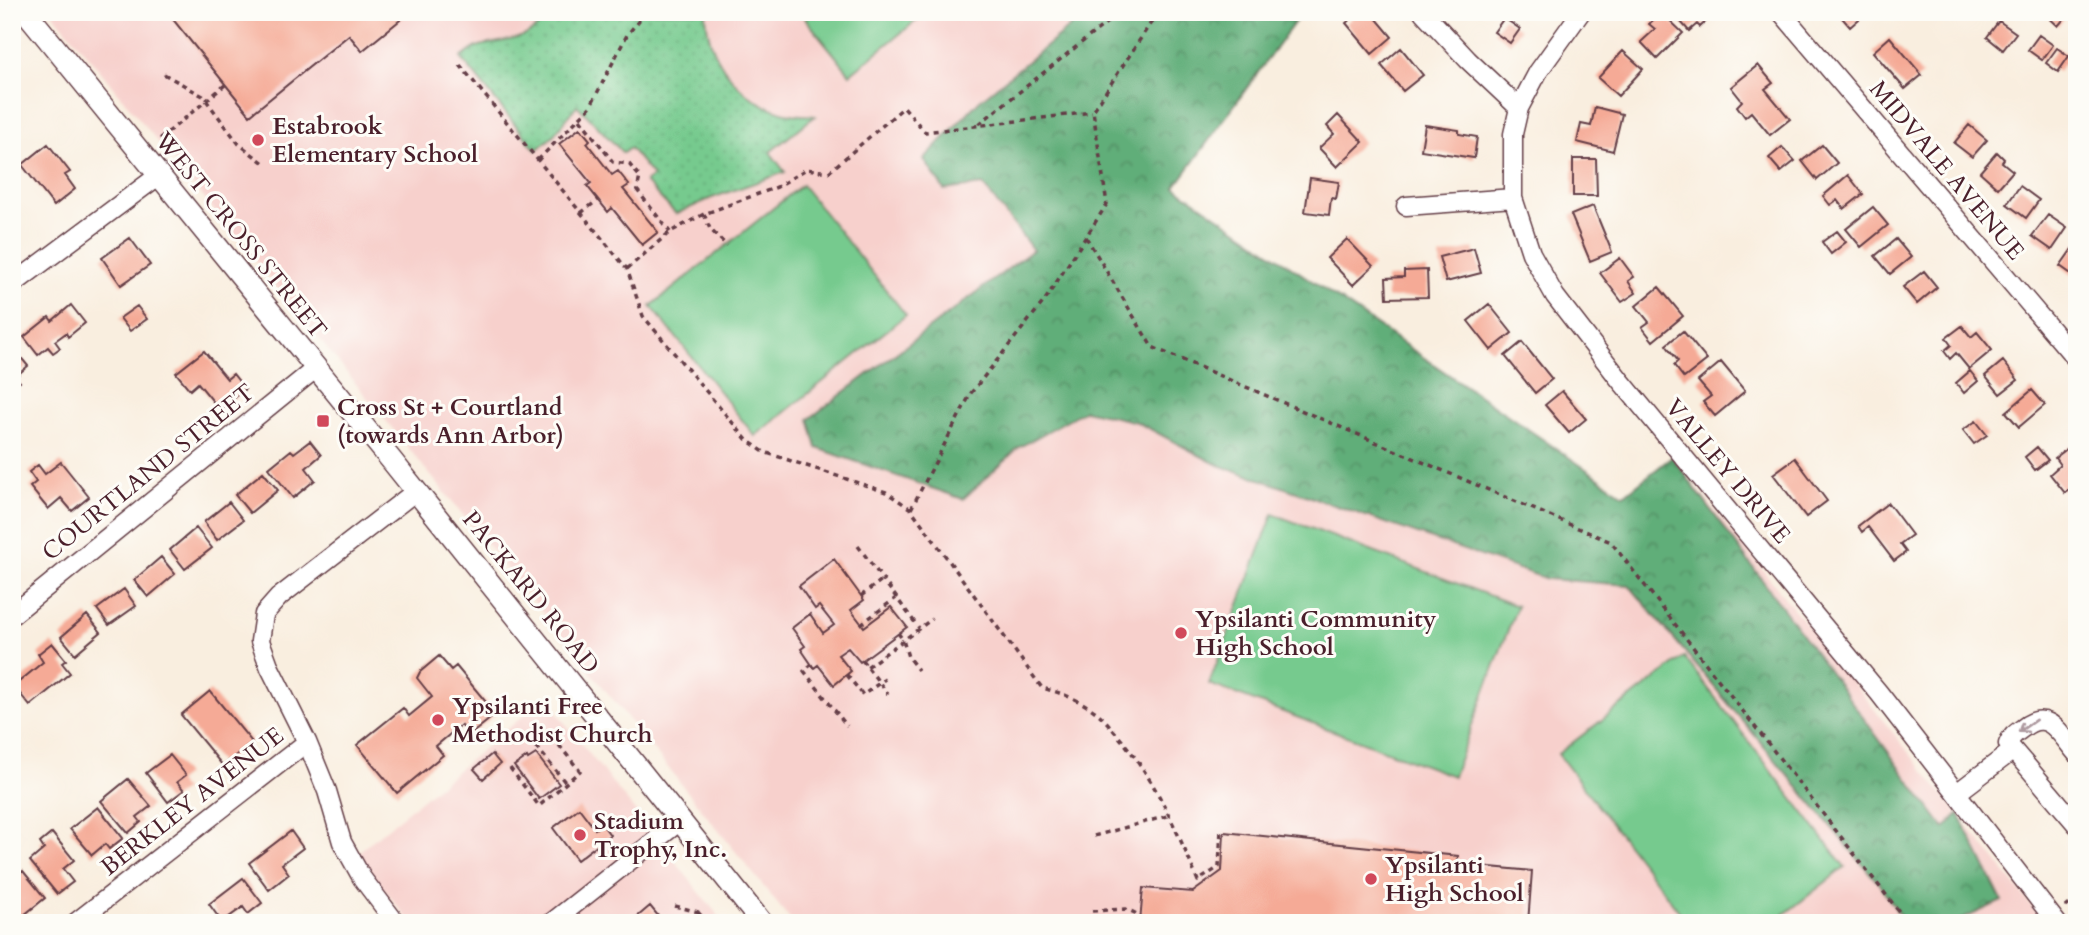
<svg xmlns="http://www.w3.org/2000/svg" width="2089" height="935" font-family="Cardo,serif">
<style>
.built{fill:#f7d0cc}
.grass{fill:url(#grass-dots);stroke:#60745c;stroke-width:2}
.forest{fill:url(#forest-crowns);stroke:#556652;stroke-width:2}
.garden{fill:#76ca8e;stroke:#60745c;stroke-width:2}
.building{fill:#f5aa96}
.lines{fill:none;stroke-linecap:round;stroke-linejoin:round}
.minor-casing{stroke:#643e46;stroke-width:21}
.major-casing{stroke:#643e46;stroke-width:24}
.path{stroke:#643e46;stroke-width:3.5;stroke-dasharray:5 5;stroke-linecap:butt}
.minor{stroke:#fff;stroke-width:18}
.major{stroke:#fff;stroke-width:21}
.oneway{stroke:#ae9aa0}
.poi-dot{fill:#d1495b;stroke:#fdfcf7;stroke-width:2.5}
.labels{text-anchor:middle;stroke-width:6;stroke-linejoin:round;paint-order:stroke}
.poi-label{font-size:24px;font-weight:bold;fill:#4a1f2b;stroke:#fdfcf7;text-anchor:start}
.street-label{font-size:24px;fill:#4a1f2b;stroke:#fdfcf7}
</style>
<defs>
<pattern id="grass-dots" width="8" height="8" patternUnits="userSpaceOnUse" patternTransform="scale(1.75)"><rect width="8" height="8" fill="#76ca8e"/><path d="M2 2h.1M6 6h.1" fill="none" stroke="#68ad7b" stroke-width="1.8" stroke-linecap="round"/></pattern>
<pattern id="forest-crowns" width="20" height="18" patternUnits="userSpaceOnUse" patternTransform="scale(1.75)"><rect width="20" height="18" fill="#60ae79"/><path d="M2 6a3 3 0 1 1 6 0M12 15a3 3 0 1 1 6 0" fill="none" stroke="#518d63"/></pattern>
</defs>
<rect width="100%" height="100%" fill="#fdfcf7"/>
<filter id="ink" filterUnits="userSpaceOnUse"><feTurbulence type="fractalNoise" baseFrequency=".0143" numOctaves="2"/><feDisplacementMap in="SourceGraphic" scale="14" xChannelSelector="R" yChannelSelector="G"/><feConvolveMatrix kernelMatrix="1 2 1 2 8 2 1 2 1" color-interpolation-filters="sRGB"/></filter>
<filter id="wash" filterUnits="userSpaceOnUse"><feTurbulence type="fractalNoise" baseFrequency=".00686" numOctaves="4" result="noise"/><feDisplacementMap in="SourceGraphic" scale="28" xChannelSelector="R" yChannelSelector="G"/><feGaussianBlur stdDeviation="1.57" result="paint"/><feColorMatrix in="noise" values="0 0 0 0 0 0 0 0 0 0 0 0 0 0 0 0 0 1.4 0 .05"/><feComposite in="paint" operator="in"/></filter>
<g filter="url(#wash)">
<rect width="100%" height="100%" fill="#f9eedf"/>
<!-- built -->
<path class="built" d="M52,12H1302L1175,187L1624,495L1672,457L2031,905L2037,914L2039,923H793L553,625Z
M545,698L724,923H411L356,854Z"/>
<!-- grass -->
<path class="grass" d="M546,12H706C706,57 740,100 782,112C792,115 805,115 815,116L770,152L785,172L712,198L676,214L645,182L653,176L630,148L623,153L577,105L552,137L536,150L461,58C467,54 473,48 480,46C503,40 538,41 546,12Z"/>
<!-- forest -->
<path class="forest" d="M1088,12H1302L1175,187L1624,495L1672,457L1944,828L1959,814L2002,901L1954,923H1905L1880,885L1629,585L1547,579L1216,464L1137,422L1085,410L1018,448L963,499L817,448L809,419L1033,250L983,185L944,190L924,159L979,101Z"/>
<!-- garden -->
<path class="garden" d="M800,12H927L850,74Z
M802,185L906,315L755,436L651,306Z
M1273,514L1517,606L1453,776L1209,684Z
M1684,657L1845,867L1773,923H1688L1558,754Z"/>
<g id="blocks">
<!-- building -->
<path class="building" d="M167,12H410L362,51L349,35L250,115Z
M1359,12H1371L1392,37L1372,54L1346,23Z
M1661,12L1683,33L1657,59L1641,42L1655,29L1649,24Z
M1681,12H1716L1700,27L1697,24L1689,31L1681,22L1686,18Z
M1837,12H1867L1850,27Z
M2043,12H2070L2058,26Z
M1504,18L1520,29L1510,43L1494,32Z
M1999,21L2016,33L2003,50L1987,37Z
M2039,35L2053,45L2042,60L2028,50Z
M1890,37L1922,75L1905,89L1873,52Z
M1401,48L1423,75L1403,91L1381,65Z
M2057,48L2069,56L2058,72L2046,63Z
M1623,51L1643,69L1618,96L1598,78Z
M2077,56V71L2070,66Z
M1758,65L1773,83L1765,89L1790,119L1770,135L1751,112L1745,117L1737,106L1742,101L1731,87Z
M1595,107L1622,114L1613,151L1577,142L1581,124L1591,126Z
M1338,115L1363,142L1337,167L1319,148L1334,134L1327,126Z
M1425,125L1459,130V134L1477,137L1474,158L1421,150Z
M1969,125L1987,140L1972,157L1954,143Z
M580,128L590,140L587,143L612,175L618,171L629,185L623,189L658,232L642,245L612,208L608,212L587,186L591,183L559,144Z
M48,144L70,172L65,175L75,189L54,206L22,165Z
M1822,145L1837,163L1817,180L1802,161Z
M1782,147L1795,161L1781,172L1769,158Z
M1997,152L2004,159L2002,162L2013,171L1998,188L1980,172Z
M1573,159H1596L1597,196H1573Z
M1848,175L1863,194L1844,209L1837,200L1830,205L1823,196Z
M1310,178L1339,182L1336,199L1331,198L1329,215L1305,212Z
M2020,186L2039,200L2026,218L2007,204Z
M1593,206L1612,252L1590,261L1571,215Z
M1873,207L1888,225L1861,247L1846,229Z
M2048,215L2067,228L2052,250L2032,236Z
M1837,231L1846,242L1831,254L1822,242Z
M130,238L150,265L121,285L102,258Z
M1347,239L1373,266L1353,285L1327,258Z
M1896,239L1911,257L1890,274L1875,256Z
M2077,242V278L2060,266Z
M1474,248L1481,273L1446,282L1439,257Z
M1620,258L1634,277L1628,281L1636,293L1622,302L1600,273Z
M1427,270L1428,297L1387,298L1386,278L1404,277V271Z
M1924,271L1937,287L1917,304L1903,287Z
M1659,287L1683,316L1653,341L1642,327L1649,322L1636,306Z
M1489,304L1512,333L1491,350L1468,321Z
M71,305L85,323L68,337L66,333L55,341L60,348L53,353L48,347L38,355L24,337L49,317L52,321Z
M137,306L147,319L130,331L120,318Z
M1962,326L1971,337L1977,332L1992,350L1969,369L1956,353L1950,359L1944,351L1951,345L1946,338Z
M1683,331L1707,360L1684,378L1674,365L1678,361L1666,345Z
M1522,342L1552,379L1535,393L1505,356Z
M12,347L28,366L15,377L20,382L12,388Z
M204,351L227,379L233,374L245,389L220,410L198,383L190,390L176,373Z
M2003,361L2018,380L2000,394L1985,376Z
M1721,362L1745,391L1715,416L1703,402L1711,396L1698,381Z
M1970,371L1978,381L1964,393L1956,383Z
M2032,390L2045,405L2019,427L2006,412Z
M1562,391L1586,419L1569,433L1545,405Z
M1976,421L1987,435L1974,444L1963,430Z
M310,441L321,455L306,468L315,480L293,498L269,468L291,450L294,453Z
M2077,441V483L2065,493L2050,474L2060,465L2055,458Z
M2037,447L2048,460L2035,470L2025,457Z
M1795,458L1827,501L1806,517L1773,474Z
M61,462L89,497L72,511L61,498L48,509L30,487L36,482L29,472L38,465L45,474Z
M263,472L278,490L250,513L235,495Z
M229,502L243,520L217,540L204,522Z
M1888,503L1912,535L1900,544L1906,552L1894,561L1868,527L1862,532L1858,526Z
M196,528L212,548L185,569L170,550Z
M161,557L175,574L148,597L134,580Z
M834,559L864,600L851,610L864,627L891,607L907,627L860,662L848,648L838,655L851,671L834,685L818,665L814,668L801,649L805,646L792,628L810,614L823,633L834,625L819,606L815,609L799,586Z
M124,589L136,606L109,625L97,609Z
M87,615L101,632L75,654L61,637Z
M52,643L66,660L62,663L70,673L30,706L14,686L43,662L38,654Z
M439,656L451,670L456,666L496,714L470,735L461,725L436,746L443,755L397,793L357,745L403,708L409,716L432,697L417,678L420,672Z
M210,691L252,742L223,766L181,715Z
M492,754L500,764L483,779L474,769Z
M536,754L559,784L539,799L514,766L527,757L528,759Z
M170,755L186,775L177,782L184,790L168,802L146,773Z
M128,779L151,806L137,817L141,822L128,833L101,801Z
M98,807L123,838L109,849L105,844L92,855L70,829Z
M579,808L595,829L602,824L610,835L577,860L553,828Z
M291,831L303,848L282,864L289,874L269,890L249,863Z
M1224,832L1458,856V864L1532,871L1528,923H1140L1143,888L1193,892L1222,871Z
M52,833L74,860L63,869L73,882L57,894L30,861L44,849L40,843Z
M23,871L45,898L19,919L12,911V892L16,889L12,880Z
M243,878L262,903L248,914L243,907L222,922L209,904Z
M650,906L664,923H630Z"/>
</g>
</g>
<g filter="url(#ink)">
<use href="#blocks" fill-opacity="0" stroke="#643e46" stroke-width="2"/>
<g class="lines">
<!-- minor casing -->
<g class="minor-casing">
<path id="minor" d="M1423,12L1468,60L1519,108
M1581,12L1538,72L1519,108L1513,134V198L1531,253L1555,296L1620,380L1879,693L2057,923
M1781,12L2077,360
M1406,206L1513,198
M12,285L158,176
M12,615L315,369
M2077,754C2060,735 2049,707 2023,728C2016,733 2011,736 2008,744L2077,825
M1957,793L2012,751
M75,923L307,742
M396,923L362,878L342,842L327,791L307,742L270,668L260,641L264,614L279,597L416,491
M551,923L680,821"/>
</g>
<!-- major casing -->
<g class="major-casing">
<path id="major" d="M26,12L392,461L762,923"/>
</g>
<!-- path -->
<path class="path" d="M460,65L627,269L643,316L747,440L764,452L886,492L911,509L1042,688C1062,693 1080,700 1096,712C1103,717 1109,725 1114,731C1154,776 1175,826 1198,881L1219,867L1221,829
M164,74L203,96L239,144L265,164
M580,119L613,162L629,164L640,177L637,190L670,232
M979,124L1120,12
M160,139L225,85
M538,160L590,107L627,35L646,12
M581,213L598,200
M704,214L710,229L727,246
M1086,237L1152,347L1611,542L1908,923
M627,269L670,232L704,214L777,187L806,169L829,172L904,107L925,132L1092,112
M911,509L971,393L1045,300L1107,204L1093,111L1158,12
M858,546L919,628
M861,596L883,579
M861,624L896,598
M898,633L903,640L908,657L918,670
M862,660L888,694
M812,664L804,671L847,726
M867,667L932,619
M847,675L863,695L885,679
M534,737L535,745L565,782
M510,768L539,806L580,771L545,728
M1094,836L1171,815
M675,906L698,912V923
M2065,907L2077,897
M1092,911L1126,909L1137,914V923
M698,912L707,923"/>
<!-- minor -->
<use href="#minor" class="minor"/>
<!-- major -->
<use href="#major" class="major"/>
</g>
<!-- one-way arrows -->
<defs><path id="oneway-shaft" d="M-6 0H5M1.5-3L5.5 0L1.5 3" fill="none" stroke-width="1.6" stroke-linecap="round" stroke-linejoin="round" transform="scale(1.75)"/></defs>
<use class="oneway" href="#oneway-shaft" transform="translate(2027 726) rotate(145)"/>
</g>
<!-- markers -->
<g class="poi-dot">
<circle cx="258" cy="140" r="7"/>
<rect x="316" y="414" width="14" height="14" rx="3.5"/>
<circle cx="1181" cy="633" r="7"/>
<circle cx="438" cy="720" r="7"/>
<circle cx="580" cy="835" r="7"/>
<circle cx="1371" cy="879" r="7"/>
</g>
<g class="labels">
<!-- poi labels -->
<g class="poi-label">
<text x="272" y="134">Estabrook<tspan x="272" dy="28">Elementary School</tspan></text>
<text x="337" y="415">Cross St + Courtland<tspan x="337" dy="28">(towards Ann Arbor)</tspan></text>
<text x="1195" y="627">Ypsilanti Community<tspan x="1195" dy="28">High School</tspan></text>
<text x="452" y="714">Ypsilanti Free<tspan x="452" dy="28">Methodist Church</tspan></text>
<text x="594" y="829">Stadium<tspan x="594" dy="28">Trophy, Inc.</tspan></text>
<text x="1385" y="873">Ypsilanti<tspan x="1385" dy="28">High School</tspan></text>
</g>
<!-- street labels -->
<g class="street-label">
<text transform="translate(1947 170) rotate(50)" y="8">MIDVALE AVENUE</text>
<text transform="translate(241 235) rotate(51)" y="8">WEST CROSS STREET</text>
<text transform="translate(1728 471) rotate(50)" y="8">VALLEY DRIVE</text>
<text transform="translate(148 472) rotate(-39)" y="8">COURTLAND STREET</text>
<text transform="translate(531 592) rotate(51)" y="8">PACKARD ROAD</text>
<text transform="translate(192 801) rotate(-38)" y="8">BERKLEY AVENUE</text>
</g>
</g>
<!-- margin -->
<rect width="2089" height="935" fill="none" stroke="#fdfcf7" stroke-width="42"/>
</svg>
